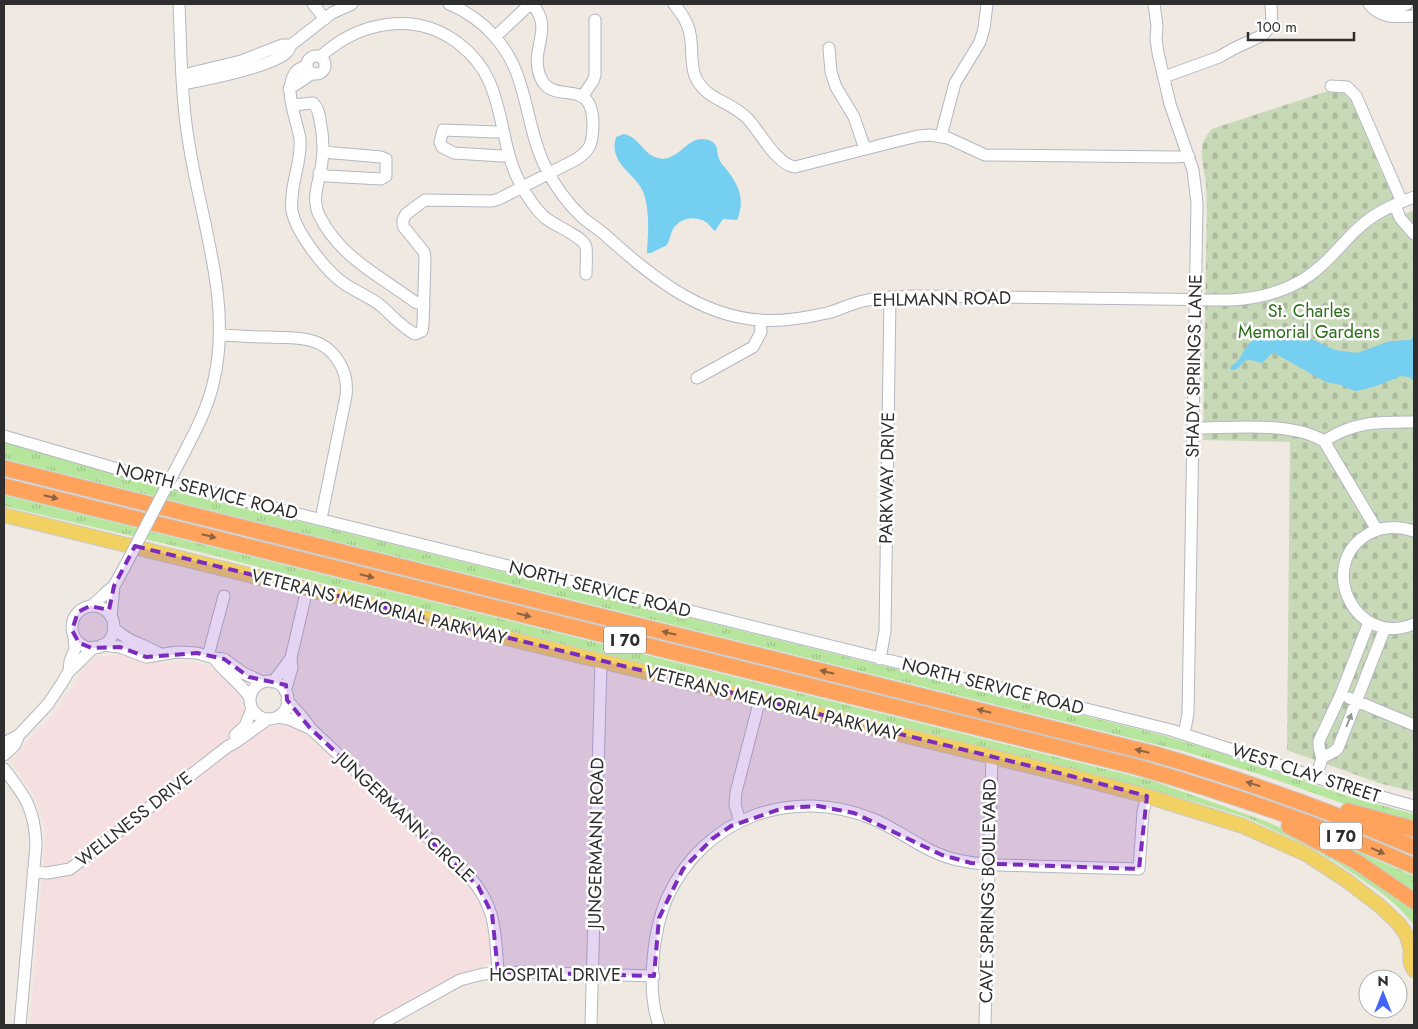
<svg xmlns="http://www.w3.org/2000/svg" width="1418" height="1029" font-family="Jost,sans-serif">
<style>
.medical{fill:#f5dfe0}
.grass{fill:url(#grass-tufts)}
.cemetery{fill:url(#cemetery-stones)}
.water{fill:#75cff0}
.lines{fill:none;stroke-linecap:round;stroke-linejoin:round}
.minor-casing{stroke:#b4b7c1;stroke-width:13}
.major-casing{stroke:#c9c9c9;stroke-width:16}
.highway-casing{stroke:#c9c9c9;stroke-width:17}
.minor{stroke:#fff;stroke-width:11}
.major{stroke:#f2d163;stroke-width:14}
.highway{stroke:#ffa35c;stroke-width:15}
.minor-bridge-casing{stroke:#b4b7c1;stroke-width:13;stroke-linecap:butt}
.minor-bridge{stroke:#fff;stroke-width:11}
.oneway{fill:#8c6343}
.oneway2{fill:#969696}
.marked{fill:#7b2cbf;fill-opacity:0.2;stroke:#7b2cbf;stroke-width:4;stroke-dasharray:10 6;stroke-linejoin:round}
.labels{text-anchor:middle;stroke-width:5;stroke-linejoin:round;paint-order:stroke}
.shield{fill:#fff;stroke:#6d6d6d;stroke-width:1}
.shield-label{font-size:16px;font-weight:bold;fill:#2e2e2e}
.street-label{font-size:18px;fill:#2e2e2e;stroke:#fff}
.park-label{font-size:18px;fill:#2c6e1b;stroke:#fff}
</style>
<defs>
<pattern id="grass-tufts" width="24" height="20" patternUnits="userSpaceOnUse" patternTransform="scale(1.25)"><rect width="24" height="20" fill="#b6e59e"/><path d="M3 7l-1-3M5 7V3M7 7l1-3M15 17l-1-3M17 17v-4M19 17l1-3" fill="none" stroke="#9dc588"/></pattern>
<pattern id="cemetery-stones" width="16" height="16" patternUnits="userSpaceOnUse" patternTransform="scale(1.25)"><rect width="16" height="16" fill="#c8d9b8"/><path d="M2 7V4a2 2 0 0 1 4 0v3zM10 15v-3a2 2 0 0 1 4 0v3z" fill="#acbb9e"/></pattern>
</defs>
<rect width="100%" height="100%" fill="#efe9e1"/>
<!-- medical -->
<path class="medical" d="M122,652L144,661L167,663L187,661L207,665L222,675L237,689L241,696L244,715L267,727L280,725L293,727L312,738L323,747L464,877L471,886L482,905L488,922L491,958L489,964L448,978L364,1025H30L46,833L42,815L35,797L15,766L14,760L18,753L45,724L60,706L89,661L99,657L119,655Z"/>
<!-- grass -->
<path class="grass" d="M4,442L103,470L238,506L1162,735L1224,754L1350,797L1414,814V824L1356,808L1262,775L1183,751L4,459Z
M4,495L1153,781L1268,822L1312,843L1401,897L1414,911V925L1399,908L1383,894L1339,864L1310,847L1248,818L1206,805L1090,773L844,712L515,632L200,552L4,506Z
M1345,846L1414,876V894L1344,848Z"/>
<!-- cemetery -->
<path class="cemetery" d="M1331,90L1344,91L1354,100L1381,171L1405,214L1414,210V792L1379,783L1287,750L1290,442L1203,440L1207,205C1206,198 1207,192 1206,185C1204,163 1195,146 1212,129Z"/>
<!-- water -->
<path class="water" d="M624,134C639,137 644,155 658,158C677,163 686,138 703,139C721,141 715,151 720,161C722,165 725,167 727,170C740,187 745,200 737,220L723,219L715,231C711,228 709,224 706,222C694,215 680,218 673,229C670,234 670,240 667,245L651,253H647C648,234 650,213 644,194C636,172 608,165 616,137Z
M1292,330L1335,350L1357,353L1390,341L1410,340L1414,336V381L1409,377L1401,376L1376,386L1357,391L1352,390L1341,385L1326,382L1276,354H1271L1262,363C1257,362 1250,358 1245,361C1238,365 1242,369 1231,370L1230,367C1239,361 1240,358 1245,349C1257,331 1273,331 1292,330Z"/>
<g class="lines">
<!-- minor casing -->
<g class="minor-casing">
<path id="minor" d="M179,4C181,50 181,98 189,144C201,222 232,301 214,380C208,408 195,432 182,457
M313,4L325,19
M449,4C483,18 510,47 520,83C529,110 532,140 545,166C554,185 567,203 583,218C589,223 597,228 604,234C649,274 696,315 759,320C781,322 805,318 827,313C839,310 850,304 863,301C880,297 898,297 915,296L1231,300C1265,298 1297,289 1322,265C1337,252 1348,236 1363,224C1378,211 1396,204 1414,197
M674,4C681,13 688,22 690,34C693,48 690,62 695,76C706,101 730,100 748,119C760,132 777,165 795,167L897,141L918,136L930,135L948,138L985,155L1173,157L1189,156
M1154,4L1157,26L1156,39L1158,53L1170,104L1193,170L1197,203L1188,714L1184,734
M1369,4C1381,19 1397,17 1414,16
M1380,8L1393,10L1407,4
M495,37L530,4
M829,48L831,72L836,87L854,117L865,149
M307 65a9 9 0 1 1 18 0a9 9 0 1 1-18 0Z
M320,57C358,22 414,10 458,43C471,53 482,65 489,81C504,114 503,153 521,185C527,196 535,208 543,216C551,223 561,227 569,232C575,236 584,240 586,247C587,255 586,266 586,274
M307,65C303,67 297,69 295,73C283,90 297,120 300,139C302,163 289,186 292,211C296,232 322,265 338,279C351,290 367,295 380,305C392,315 401,327 415,334L422,331L423,325L425,259L424,252L403,226V220L406,214L425,200L492,201L499,199L577,159C591,149 592,144 593,127C594,72 552,109 540,76C529,49 555,29 532,4
M183,75L241,61L282,45H291
M1164,77L1219,57L1233,49L1263,35L1272,24L1271,4
M183,84C204,80 274,66 287,52C289,50 290,48 291,45L332,13L352,4
M1331,86L1347,87L1356,96L1402,202
M289,89L313,73
M582,97L593,81L595,75V20
M293,105L313,103C318,108 319,113 320,120C323,134 324,147 322,162C320,181 310,198 320,217C341,258 380,276 415,302L424,305
M503,130L496,132L443,130L440,142L442,147L454,153L502,156L509,155
M941,136L955,83L980,42L984,28L987,4
M319,173L327,176L381,179L386,176V159L381,157L323,152
M1395,205L1400,218L1414,234
M220,335C237,336 254,337 270,337C283,338 297,337 309,340C335,346 349,371 346,396L321,519
M697,378L753,347L761,332L760,320
M1194,428C1233,428 1290,421 1324,441L1377,530
M4,436L128,472L1171,730L1346,787L1414,806
M1324,441C1355,421 1379,422 1414,422
M1414,531C1399,526 1384,526 1370,533C1314,563 1355,649 1414,624
M91,606C100,600 105,592 114,586
M72 627a21 21 0 1 1 42 0a21 21 0 1 1-42 0Z
M111,617L114,586L124,568
M113,627C127,642 144,644 160,654
M102,645L120,647L146,657L177,652L197,653L214,658L224,659L243,673L263,682
M208,656L224,596
M214,658C224,673 240,682 250,698
M880,659L885,631L890,297
M69,671C79,664 85,654 95,647
M250 700a19 19 0 1 1 38 0a19 19 0 1 1-38 0Z
M273,682L291,658
M285,691L292,668L291,658L307,589
M1349,698L1414,725
M287,700C295,710 305,718 310,728L467,874C497,906 495,932 498,972
M277,717L289,719L309,728
M235,735L245,726L252,709
M4,743L19,735
M4,755L14,746L19,735L48,704L62,683L69,671L70,661L75,649L74,637
M1322,758L1335,751L1338,748L1385,628
M4,769C25,796 35,809 36,845L20,1025
M1316,778L1322,758L1319,747V741L1341,694L1369,622
M740,821L735,805L736,792L760,699
M33,872L47,873L70,869L227,747L236,742L268,719
M379,1025L460,980L483,974L520,972L654,976
M591,1025L601,661
M659,1025C646,991 653,929 668,896C705,817 793,786 873,819C902,831 927,854 958,860C983,866 1008,865 1033,866C1069,867 1104,868 1139,869L1143,812L1147,796
M985,1025L992,756"/>
</g>
<!-- major casing -->
<g class="major-casing">
<path id="major" d="M4,515L1071,776L1147,796L1243,826L1306,854L1346,880L1380,906L1399,924L1407,936L1411,951
M1414,946C1409,954 1409,962 1414,970"/>
</g>
<!-- highway casing -->
<g class="highway-casing">
<path id="highway" d="M4,468L1151,753C1241,779 1328,810 1414,847
M4,486L1137,767C1231,794 1325,827 1414,866
M1348,811L1414,829
M1289,826L1357,862L1414,901"/>
</g>
<!-- minor -->
<use href="#minor" class="minor"/>
<!-- major -->
<use href="#major" class="major"/>
<!-- highway -->
<use href="#highway" class="highway"/>
<!-- minor-bridge casing -->
<g class="minor-bridge-casing">
<path id="minor-bridge" d="M124,568L182,457"/>
</g>
<!-- minor-bridge -->
<use href="#minor-bridge" class="minor-bridge"/>
</g>
<!-- one-way arrows -->
<defs><path id="oneway-solid" d="M-6-.8H1V-3.2L6.5 0L1 3.2V.8H-6Z" transform="scale(1.25)"/></defs>
<g class="oneway">
<use href="#oneway-solid" transform="translate(51 497) rotate(14)"/>
<use href="#oneway-solid" transform="translate(209 536) rotate(14)"/>
<use href="#oneway-solid" transform="translate(367 576) rotate(14)"/>
<use href="#oneway-solid" transform="translate(524 615) rotate(14)"/>
<use href="#oneway-solid" transform="translate(669 633) rotate(-166)"/>
<use href="#oneway-solid" transform="translate(827 672) rotate(-166)"/>
<use href="#oneway-solid" transform="translate(984 711) rotate(-166)"/>
<use href="#oneway-solid" transform="translate(1142 751) rotate(-166)"/>
<use href="#oneway-solid" transform="translate(1253 784) rotate(-162)"/>
<use href="#oneway-solid" transform="translate(1378 851) rotate(24)"/>
</g>
<use class="oneway2" href="#oneway-solid" transform="translate(1349 720) rotate(-69)"/>
<!-- marked area -->
<path class="marked" d="M135,546L1071,776L1147,796L1139,869L971,863L942,855L854,813L818,806L783,808L731,826L712,839L683,869L659,918L654,976L498,972L492,914L478,886L310,728L287,700L286,685L249,677L224,659L197,653L146,657L120,647L92,648L79,643L72,630L78,612L90,606L109,610L114,586Z"/>
<g class="labels">
<!-- shield labels -->
<g class="shield">
<rect x="604" y="626.5" width="42" height="27" rx="4"/>
<rect x="1320" y="822.5" width="42" height="27" rx="4"/>
</g>
<g class="shield-label">
<text x="625" y="646">I 70</text>
<text x="1341" y="842">I 70</text>
</g>
<!-- street labels -->
<g class="street-label">
<text transform="translate(942 299) rotate(-1)" y="6">EHLMANN ROAD</text>
<text transform="translate(1194 366) rotate(-89)" y="6">SHADY SPRINGS LANE</text>
<text transform="translate(887 478) rotate(-89)" y="6">PARKWAY DRIVE</text>
<text transform="translate(207 491) rotate(14)" y="6">NORTH SERVICE ROAD</text>
<text transform="translate(600 589) rotate(14)" y="6">NORTH SERVICE ROAD</text>
<text transform="translate(379 607) rotate(14)" y="6">VETERANS MEMORIAL PARKWAY</text>
<text transform="translate(993 686) rotate(14)" y="6">NORTH SERVICE ROAD</text>
<text transform="translate(773 703) rotate(14)" y="6">VETERANS MEMORIAL PARKWAY</text>
<text transform="translate(1306 773) rotate(18)" y="6">WEST CLAY STREET</text>
<text transform="translate(405 817) rotate(43)" y="6">JUNGERMANN CIRCLE</text>
<text transform="translate(134 819) rotate(-38)" y="6">WELLNESS DRIVE</text>
<text transform="translate(596 843) rotate(-89)" y="6">JUNGERMANN ROAD</text>
<text transform="translate(988 891) rotate(-89)" y="6">CAVE SPRINGS BOULEVARD</text>
<text x="555" y="981">HOSPITAL DRIVE</text>
</g>
<!-- park labels -->
<g class="park-label">
<text x="1309" y="317">St. Charles<tspan x="1309" dy="21">Memorial Gardens</tspan></text>
</g>
</g>
<!-- border -->
<rect width="1418" height="1029" fill="none" stroke="#2e2e2e" stroke-width="10"/>
<!-- north arrow -->
<g transform="translate(1383 994)"><circle r="24" fill="#ffffff" stroke="#ababab"/>
<path d="M0-4L9 19L0 12L-9 19Z" fill="#4264fb"/>
<text y="-8" font-size="14" font-weight="bold" text-anchor="middle" fill="#2e2e2e">N</text>
</g>
<!-- scale -->
<path d="M1248 32v8h106v-8" fill="none" stroke="#2e2e2e" stroke-width="2.5"/>
<text x="1256" y="32" font-size="15" fill="#2e2e2e" stroke="#ffffff" stroke-width="4" paint-order="stroke">100 m</text>
</svg>
